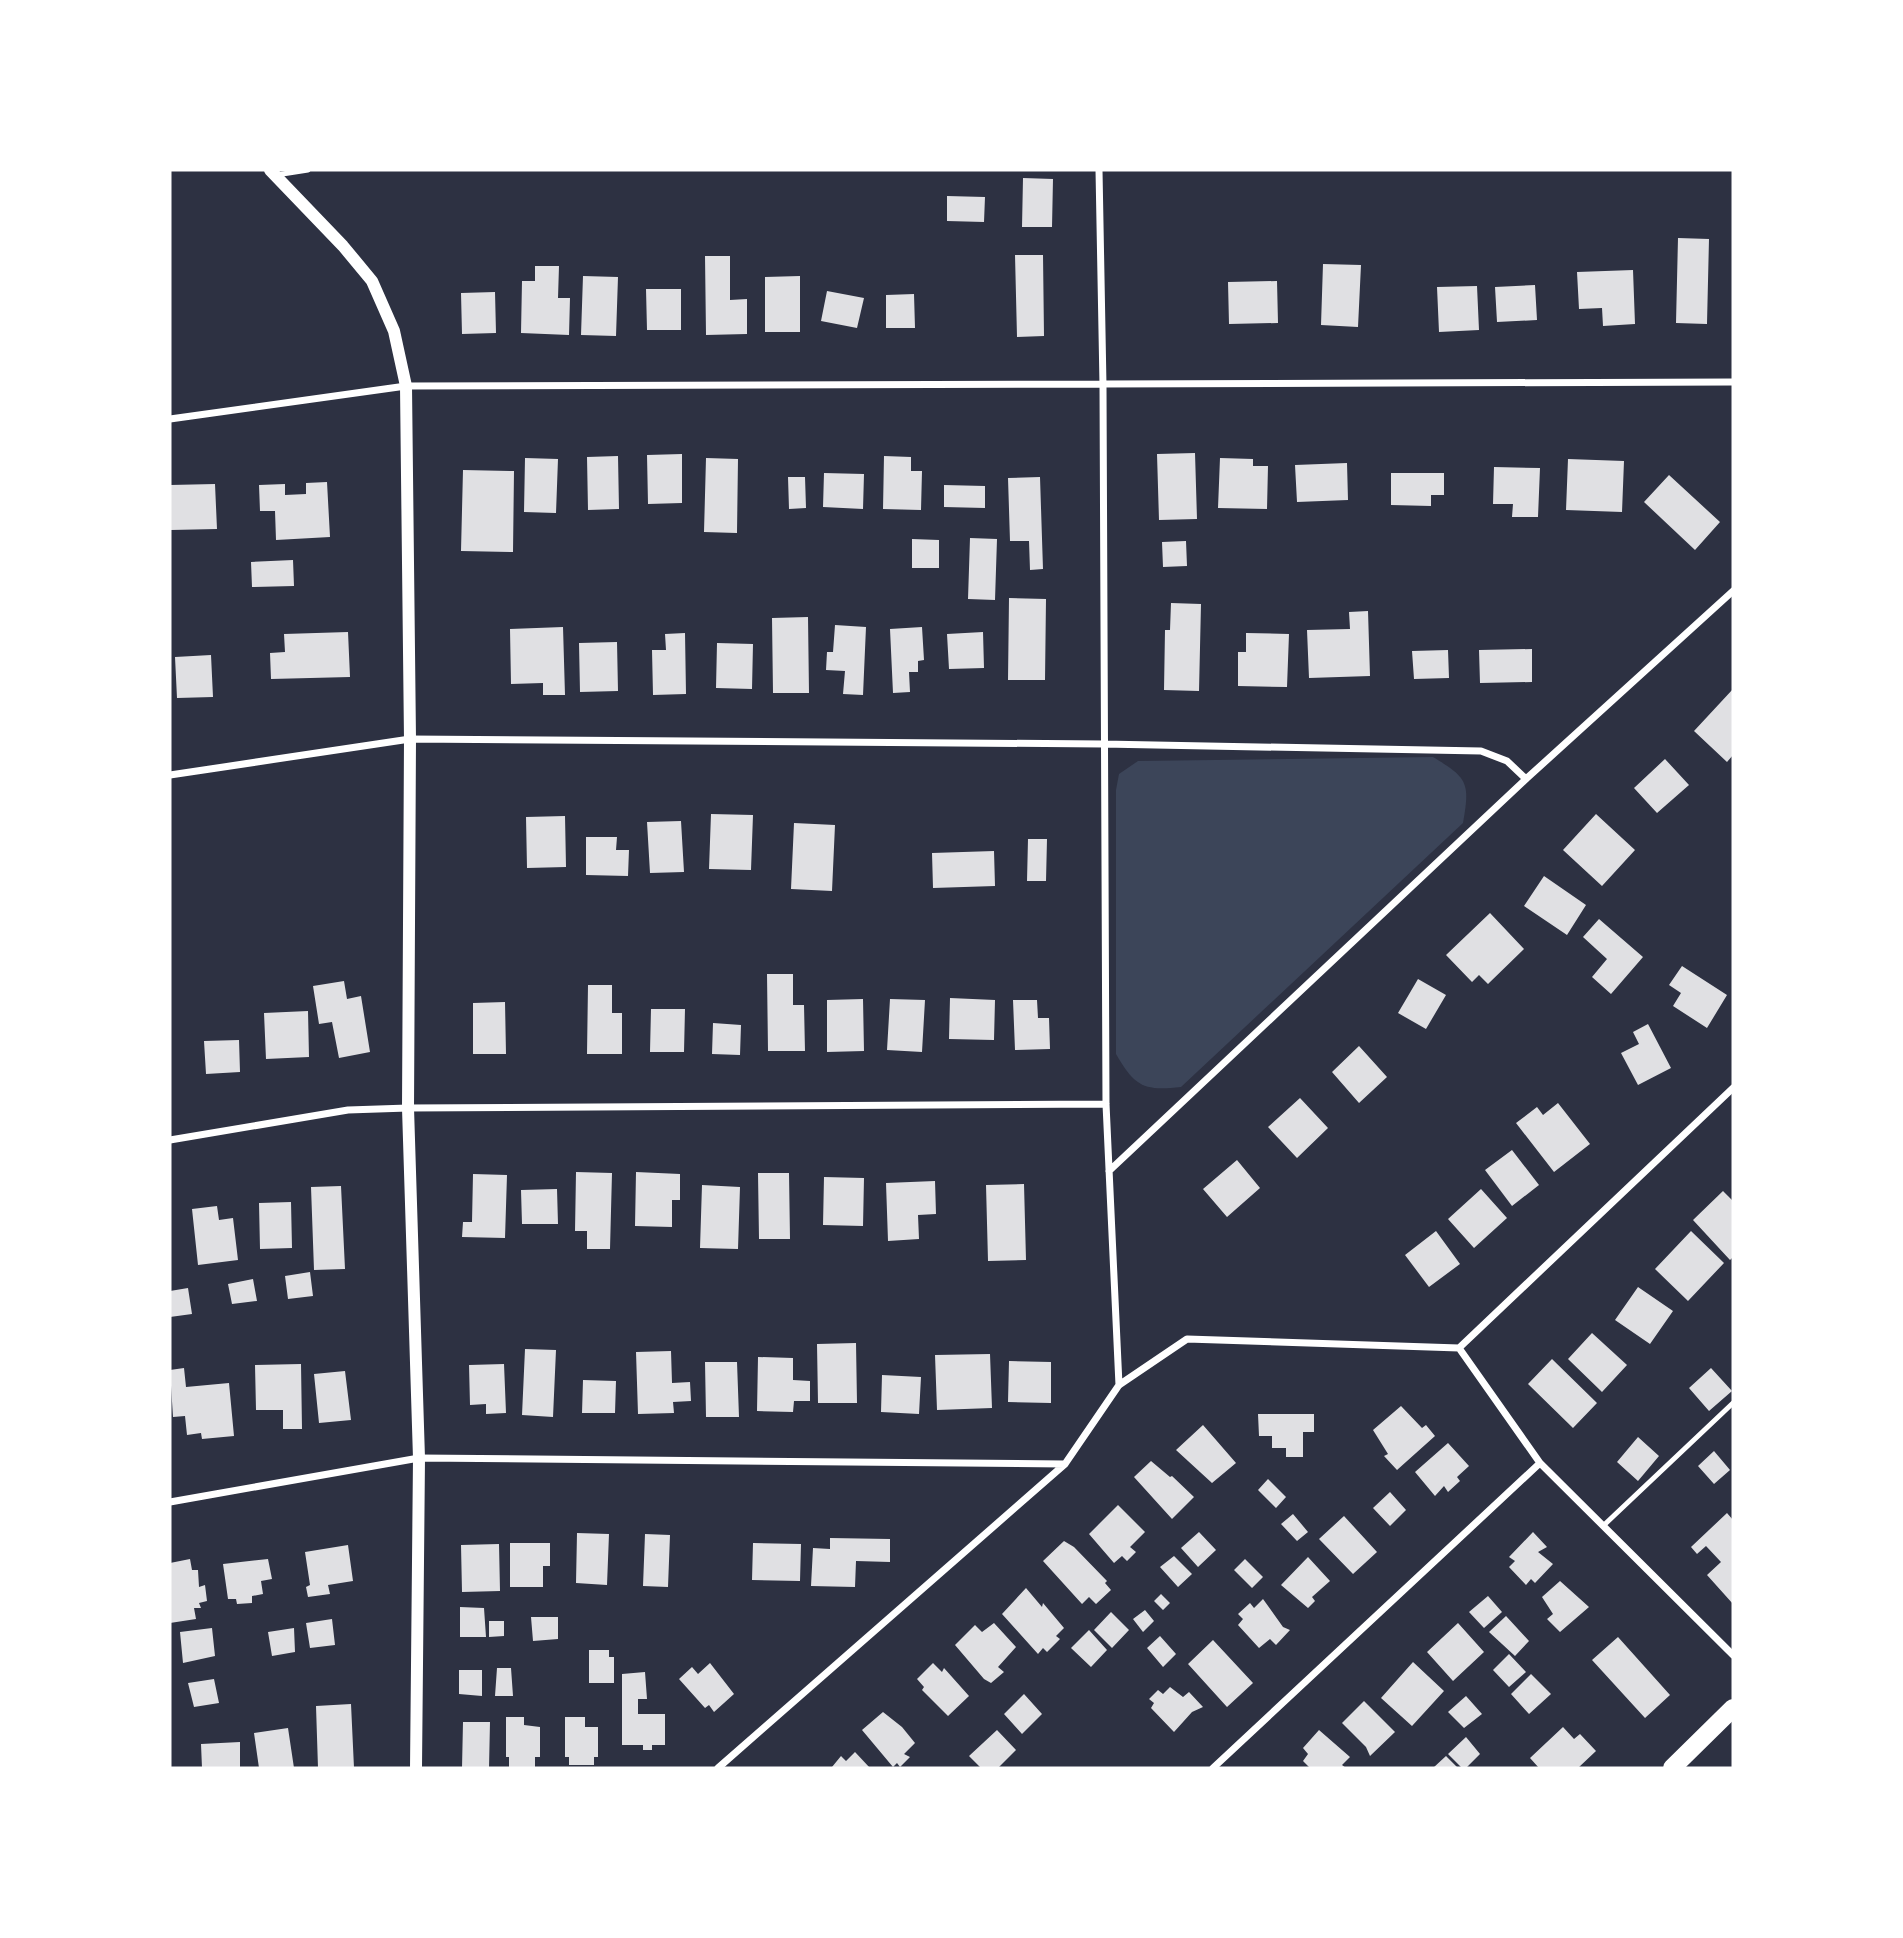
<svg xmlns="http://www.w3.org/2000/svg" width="1903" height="1938" font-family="'Varela Round',sans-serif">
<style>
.green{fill:#3c4559}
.building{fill:#e0e0e3}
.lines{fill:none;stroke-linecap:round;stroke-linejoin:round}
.service{stroke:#fff;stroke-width:5}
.minor{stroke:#fff;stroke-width:7}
.tertiary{stroke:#fff;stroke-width:12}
.primary{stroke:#fff;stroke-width:18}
</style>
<rect width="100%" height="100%" fill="#2d3142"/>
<!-- green -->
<path class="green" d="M1433,757C1468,778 1470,783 1463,823L1181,1087C1144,1091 1135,1087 1116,1054V790L1119,774L1138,761Z"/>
<!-- building -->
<path class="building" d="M1023,178L1053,179L1052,227H1022Z
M947,196L985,197L984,222L947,221Z
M1678,238L1709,239L1707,324L1676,323Z
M1015,255H1043L1044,336L1017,337Z
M705,256H730V300L747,299V334L706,335Z
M1323,264L1361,265L1358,327L1321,325Z
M535,266H559L558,298H570L569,335L521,333L522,281H535Z
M1633,270L1635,324L1603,326L1602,308L1579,309L1577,272Z
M583,276L618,277L616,336L581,335Z
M800,276V332H765V277Z
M1277,281L1278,323L1229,324L1228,282Z
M1535,285L1537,320L1497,322L1495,287Z
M1477,286L1479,330L1439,332L1437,287Z
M646,289H681V330H647Z
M827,291L864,298L857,328L821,321Z
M495,292L496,333L462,334L461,293Z
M914,294L915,328H886V295Z
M1195,453L1197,519L1159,520L1157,454Z
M682,454V503L648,504L647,455Z
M618,456L619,509L588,510L587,457Z
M884,456L911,457V471H922L921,510L883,509Z
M525,458L558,459L556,513L524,512Z
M706,458L738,459L737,533L704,532Z
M1220,458L1253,459V466H1268L1267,509L1218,508Z
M1568,459L1624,461L1622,512L1566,510Z
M1347,463L1348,500L1297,502L1295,465Z
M1494,467L1540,468L1538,517H1512L1513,504H1493Z
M463,470L514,471L513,552L461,551Z
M824,473L864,474L863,509L823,507Z
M1391,473H1444V495H1431V506L1391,505Z
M1669,475L1720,522L1695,550L1644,502Z
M788,477H805L806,508L789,509Z
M1040,477L1043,569L1030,570L1029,541H1010L1008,478Z
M327,482L330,537L276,540L275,511H260L259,485L285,484V495L306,494V483Z
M215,484L217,529L171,530L170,485Z
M944,485L985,486V508L944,507Z
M970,538L997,539L995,600L968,599Z
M912,539L939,540V568H912Z
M1186,541L1187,566L1163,567L1162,542Z
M293,560L294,586L252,587L251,562Z
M1009,598L1046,599L1045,680H1008Z
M1171,603L1201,604L1199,691L1164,690L1165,630H1170Z
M1368,611L1370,676L1309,678L1307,630L1350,629L1349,612Z
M808,617L809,693H773L772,618Z
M835,625L866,627L863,695L843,694L845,671L826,670L827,652H833Z
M563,627L565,695H543V683L511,684L510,629Z
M922,627L924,660L918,661V672H909L910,692L893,693L890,629Z
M348,632L350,677L271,679L270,653L285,652L284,634Z
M983,632L984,668L949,669L947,634Z
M685,633L686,694L653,695L652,650H666L665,634Z
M1246,633L1289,634L1287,687L1238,686V652H1246Z
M617,642L618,691L580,692L579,643Z
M717,643L753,644L752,689L716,688Z
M1532,649V682L1480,683L1479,650Z
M1448,650L1449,678L1414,679L1412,651Z
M211,655L213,697L177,698L175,657Z
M1733,689V755L1727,762L1694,731Z
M1665,759L1689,785L1657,813L1634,788Z
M711,814L753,815L751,870L709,869Z
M1596,814L1635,850L1602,886L1563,850Z
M565,816L566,867L527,868L526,817Z
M681,821L684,872L650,873L647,822Z
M794,823L835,825L832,891L791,889Z
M586,837H617L616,850H629L628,876L586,875Z
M1028,839H1047L1046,881H1027Z
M994,851L995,886L933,888L932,853Z
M1544,876L1586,905L1567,935L1524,906Z
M1490,913L1524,949L1488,984L1479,975L1472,982L1446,955Z
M1599,919L1643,957L1611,994L1592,977L1607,959L1583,937Z
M1682,966L1727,995L1707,1028L1673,1006L1681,993L1669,985Z
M767,974H793V1005H804L805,1051H768Z
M1418,979L1446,995L1426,1029L1398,1013Z
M344,981L347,999L361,996L370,1052L339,1058L332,1022L319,1024L313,986Z
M588,985H612V1013H622V1054H587Z
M950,998L995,1000L994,1040L949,1039Z
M863,999L864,1051L827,1052V1000Z
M890,999L925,1000L922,1052L887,1050Z
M1013,1000H1037L1038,1018H1049L1050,1049L1015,1050Z
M505,1002L506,1054H473V1003Z
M651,1009H685L684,1052H650Z
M308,1011L309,1057L266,1059L264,1013Z
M713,1023L741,1025L740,1055L712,1054Z
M1648,1024L1671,1068L1638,1085L1621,1053L1639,1044L1633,1032Z
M239,1040L240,1072L206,1074L204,1041Z
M1359,1046L1387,1077L1359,1103L1332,1072Z
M1300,1098L1328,1128L1297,1158L1268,1127Z
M1558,1103L1590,1144L1554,1172L1516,1123L1537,1107L1543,1115Z
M1512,1150L1539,1185L1512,1206L1485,1170Z
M1237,1160L1260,1188L1227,1217L1203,1189Z
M576,1172L612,1173L610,1249H587V1231H575Z
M636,1172L680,1174V1200H672V1227L635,1226Z
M758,1173H789L790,1239H759Z
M473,1174L507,1175L505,1238L462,1237L463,1222H472Z
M824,1177L864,1178L863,1226L823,1225Z
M935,1181L936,1214L918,1215L919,1239L888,1241L886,1183Z
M1024,1184L1026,1260L988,1261L986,1185Z
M702,1185L740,1187L738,1249L700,1248Z
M341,1186L345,1269L314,1270L311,1187Z
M557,1189L558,1224H522L521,1190Z
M1481,1189L1507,1218L1474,1248L1448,1219Z
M1723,1191L1733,1201V1257L1730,1260L1693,1220Z
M291,1202L292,1248L260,1249L259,1203Z
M217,1206L219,1220L233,1218L238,1260L198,1265L192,1209Z
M1436,1231L1460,1264L1429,1287L1405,1255Z
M1691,1231L1724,1263L1688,1301L1655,1269Z
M310,1272L313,1296L288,1299L285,1276Z
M253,1279L257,1301L232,1304L228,1284Z
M1638,1287L1673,1311L1650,1344L1615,1320Z
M188,1288L192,1314L170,1317V1291Z
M1592,1333L1627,1365L1602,1392L1568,1359Z
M856,1343L857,1403H818L817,1344Z
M525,1349L556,1350L553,1417L522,1415Z
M671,1351L672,1383L690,1382L691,1401L673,1402L674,1413L638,1414L636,1352Z
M990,1354L992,1408L937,1410L935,1355Z
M758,1357L793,1358V1380L810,1381V1401H794L793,1412L757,1411Z
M1552,1359L1597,1403L1573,1428L1528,1384Z
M1009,1361L1051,1362V1403L1008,1402Z
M705,1362H737L739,1417H706Z
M301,1364L302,1429H283V1410H256L255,1365Z
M504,1364L506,1413L486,1414V1404L470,1405L469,1365Z
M184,1368L186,1387L229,1383L234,1436L202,1439L201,1433L187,1435L185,1416L173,1417L170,1370Z
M1711,1368L1732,1391L1709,1411L1689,1388Z
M345,1371L351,1420L319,1423L314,1374Z
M882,1375L921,1377L919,1414L881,1412Z
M583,1380L616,1381L615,1413H582Z
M1401,1406L1422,1428L1426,1425L1435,1436L1397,1470L1384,1456L1388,1454L1373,1430Z
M1258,1414H1314V1432H1303V1457H1286V1448H1272V1436H1259Z
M1203,1425L1236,1463L1212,1483L1176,1450Z
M1638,1437L1659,1456L1638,1481L1617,1462Z
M1448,1443L1469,1466L1457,1477L1460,1481L1448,1492L1444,1486L1435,1496L1415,1472Z
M1714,1451L1730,1470L1714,1484L1698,1466Z
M1151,1461L1170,1477L1172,1476L1194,1497L1172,1519L1134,1477Z
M1268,1479L1286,1497L1276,1508L1258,1490Z
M1390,1492L1406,1510L1390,1526L1373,1508Z
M1118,1505L1145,1532L1130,1547L1136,1552L1127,1561L1122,1556L1114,1563L1089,1534Z
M1727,1513L1733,1520V1604L1707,1575L1721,1562L1706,1546L1697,1554L1691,1547Z
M1293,1514L1308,1532L1297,1541L1281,1524Z
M1344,1516L1377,1552L1353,1574L1319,1539Z
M1199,1532L1216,1550L1198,1567L1181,1548Z
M1533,1532L1547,1547L1538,1552L1553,1564L1535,1583L1531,1579L1526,1585L1509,1567L1515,1561L1509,1557Z
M577,1533L609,1534L607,1585L576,1583Z
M645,1534L670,1535L668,1587L643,1586Z
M830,1538L890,1539V1562L856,1561L855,1587L811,1586L813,1548L830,1549Z
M1064,1541L1074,1547L1107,1581L1105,1583L1111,1590L1096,1604L1089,1597L1082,1604L1043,1561Z
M510,1543H550V1566H543V1587H510Z
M753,1543L801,1544L800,1581L752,1580Z
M499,1544L500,1591L462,1592L461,1545Z
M348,1545L353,1581L328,1585L330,1594L308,1597L306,1587L310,1585L305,1552Z
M1174,1556L1192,1574L1178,1587L1160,1567Z
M1308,1557L1330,1581L1312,1597L1315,1601L1308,1608L1281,1585Z
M190,1559L192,1570H198L199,1587L205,1585L207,1601L199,1603L201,1608H194L196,1619L170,1623V1563Z
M268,1559L272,1579L261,1581L263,1594L252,1596V1603L237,1604L236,1599H228L223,1564Z
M1245,1559L1263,1577L1252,1588L1234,1570Z
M1560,1581L1589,1607L1560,1632L1547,1619L1553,1614L1542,1597Z
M1026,1588L1042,1607L1043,1603L1064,1628L1056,1636L1060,1639L1047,1652L1043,1648L1038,1654L1002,1614Z
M1161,1594L1170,1603L1163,1610L1154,1601Z
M1488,1596L1502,1612L1484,1628L1469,1612Z
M1263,1599L1283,1627L1290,1630L1276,1645L1270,1639L1259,1648L1238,1625L1243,1619L1238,1614L1250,1603L1254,1608Z
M460,1607L484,1608L486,1637H460Z
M1145,1610L1154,1621L1143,1632L1133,1619Z
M1111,1612L1129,1630L1112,1648L1094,1630Z
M1506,1616L1529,1641L1515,1656L1489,1632Z
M531,1617H558V1639L533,1641Z
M332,1619L335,1645L310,1648L306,1623Z
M489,1621H504V1636L489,1637Z
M994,1623L1016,1647L998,1667L1004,1672L991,1683L984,1679L955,1645L975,1625L982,1632Z
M1458,1623L1484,1652L1453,1681L1427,1652Z
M212,1628L215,1656L183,1663L180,1632Z
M294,1628L295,1652L272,1656L268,1632Z
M1089,1630L1107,1650L1091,1667L1071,1648Z
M1160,1636L1176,1654L1163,1667L1147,1648Z
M1618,1637L1670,1695L1645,1718L1592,1660Z
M1213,1640L1253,1683L1227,1707L1188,1664Z
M589,1650H609V1657H614V1683H589Z
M1509,1654L1526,1672L1509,1687L1493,1670Z
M1413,1662L1444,1691L1412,1726L1381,1698Z
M710,1663L734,1694L714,1712L709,1705L705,1708L679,1679L692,1667L698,1674Z
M933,1663L942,1672L944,1668L969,1696L948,1716L922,1690L924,1687L917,1679Z
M497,1668H511L513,1696H495Z
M459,1670H482V1696L459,1694Z
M645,1672L647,1699H638V1714H665V1745H652V1750H643V1745H622V1674Z
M1531,1674L1551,1694L1529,1714L1511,1694Z
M214,1679L219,1703L194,1707L188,1683Z
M1170,1687L1183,1697L1189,1692L1203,1707L1192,1712L1174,1732L1151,1708L1154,1703L1149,1699L1158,1690L1163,1694Z
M1024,1694L1042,1714L1022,1734L1004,1714Z
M1466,1696L1482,1714L1464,1728L1448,1712Z
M1364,1701L1395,1732L1370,1756L1366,1747L1342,1723Z
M351,1704L354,1768H318L316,1706Z
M883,1712L902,1727L915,1743L904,1754L910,1757L900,1767L897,1763L893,1767L862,1730Z
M506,1717H524V1725L540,1727V1757H535V1767H509V1757H506Z
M565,1717H585V1727H598V1757H594V1765H569V1757H565Z
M463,1722H490L489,1768H462Z
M1563,1727L1574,1739L1580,1734L1596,1751L1578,1768H1539L1530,1758Z
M288,1728L294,1768H259L254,1733Z
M997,1730L1016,1750L998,1768H981L969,1756Z
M1319,1730L1350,1757L1342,1765L1346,1768H1310L1303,1761L1308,1754L1303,1748Z
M1466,1737L1480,1754L1466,1768H1462L1448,1754Z
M240,1742V1768H202L201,1744Z
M855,1752L870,1768L832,1767L841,1756L846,1761Z
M1446,1756L1458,1768H1433Z"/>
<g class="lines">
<!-- service -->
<path class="service" d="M276,175L308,170
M1604,1525L1733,1403"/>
<!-- minor -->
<path class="minor" d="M1099,170L1103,385L1106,1104L1119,1385
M170,419L406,386L1733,382
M170,775L410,739L1103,744L1481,751L1507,761L1526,779
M170,1140L348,1110L408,1108L1106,1104
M1109,1171L1526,779L1733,591
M1459,1348L1540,1463L1733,1655
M170,1502L419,1458L1065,1464
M718,1768L1065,1464L1119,1385L1187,1339L1459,1348L1733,1088
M1213,1768L1540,1463"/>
<!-- tertiary -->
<path class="tertiary" d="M270,170L343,246L372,281L394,331L406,386L410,739L408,1108L419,1458L416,1768"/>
<!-- primary -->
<path class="primary" d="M1672,1768L1733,1708"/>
</g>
<!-- border -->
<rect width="1903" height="1938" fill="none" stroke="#ffffff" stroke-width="343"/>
</svg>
